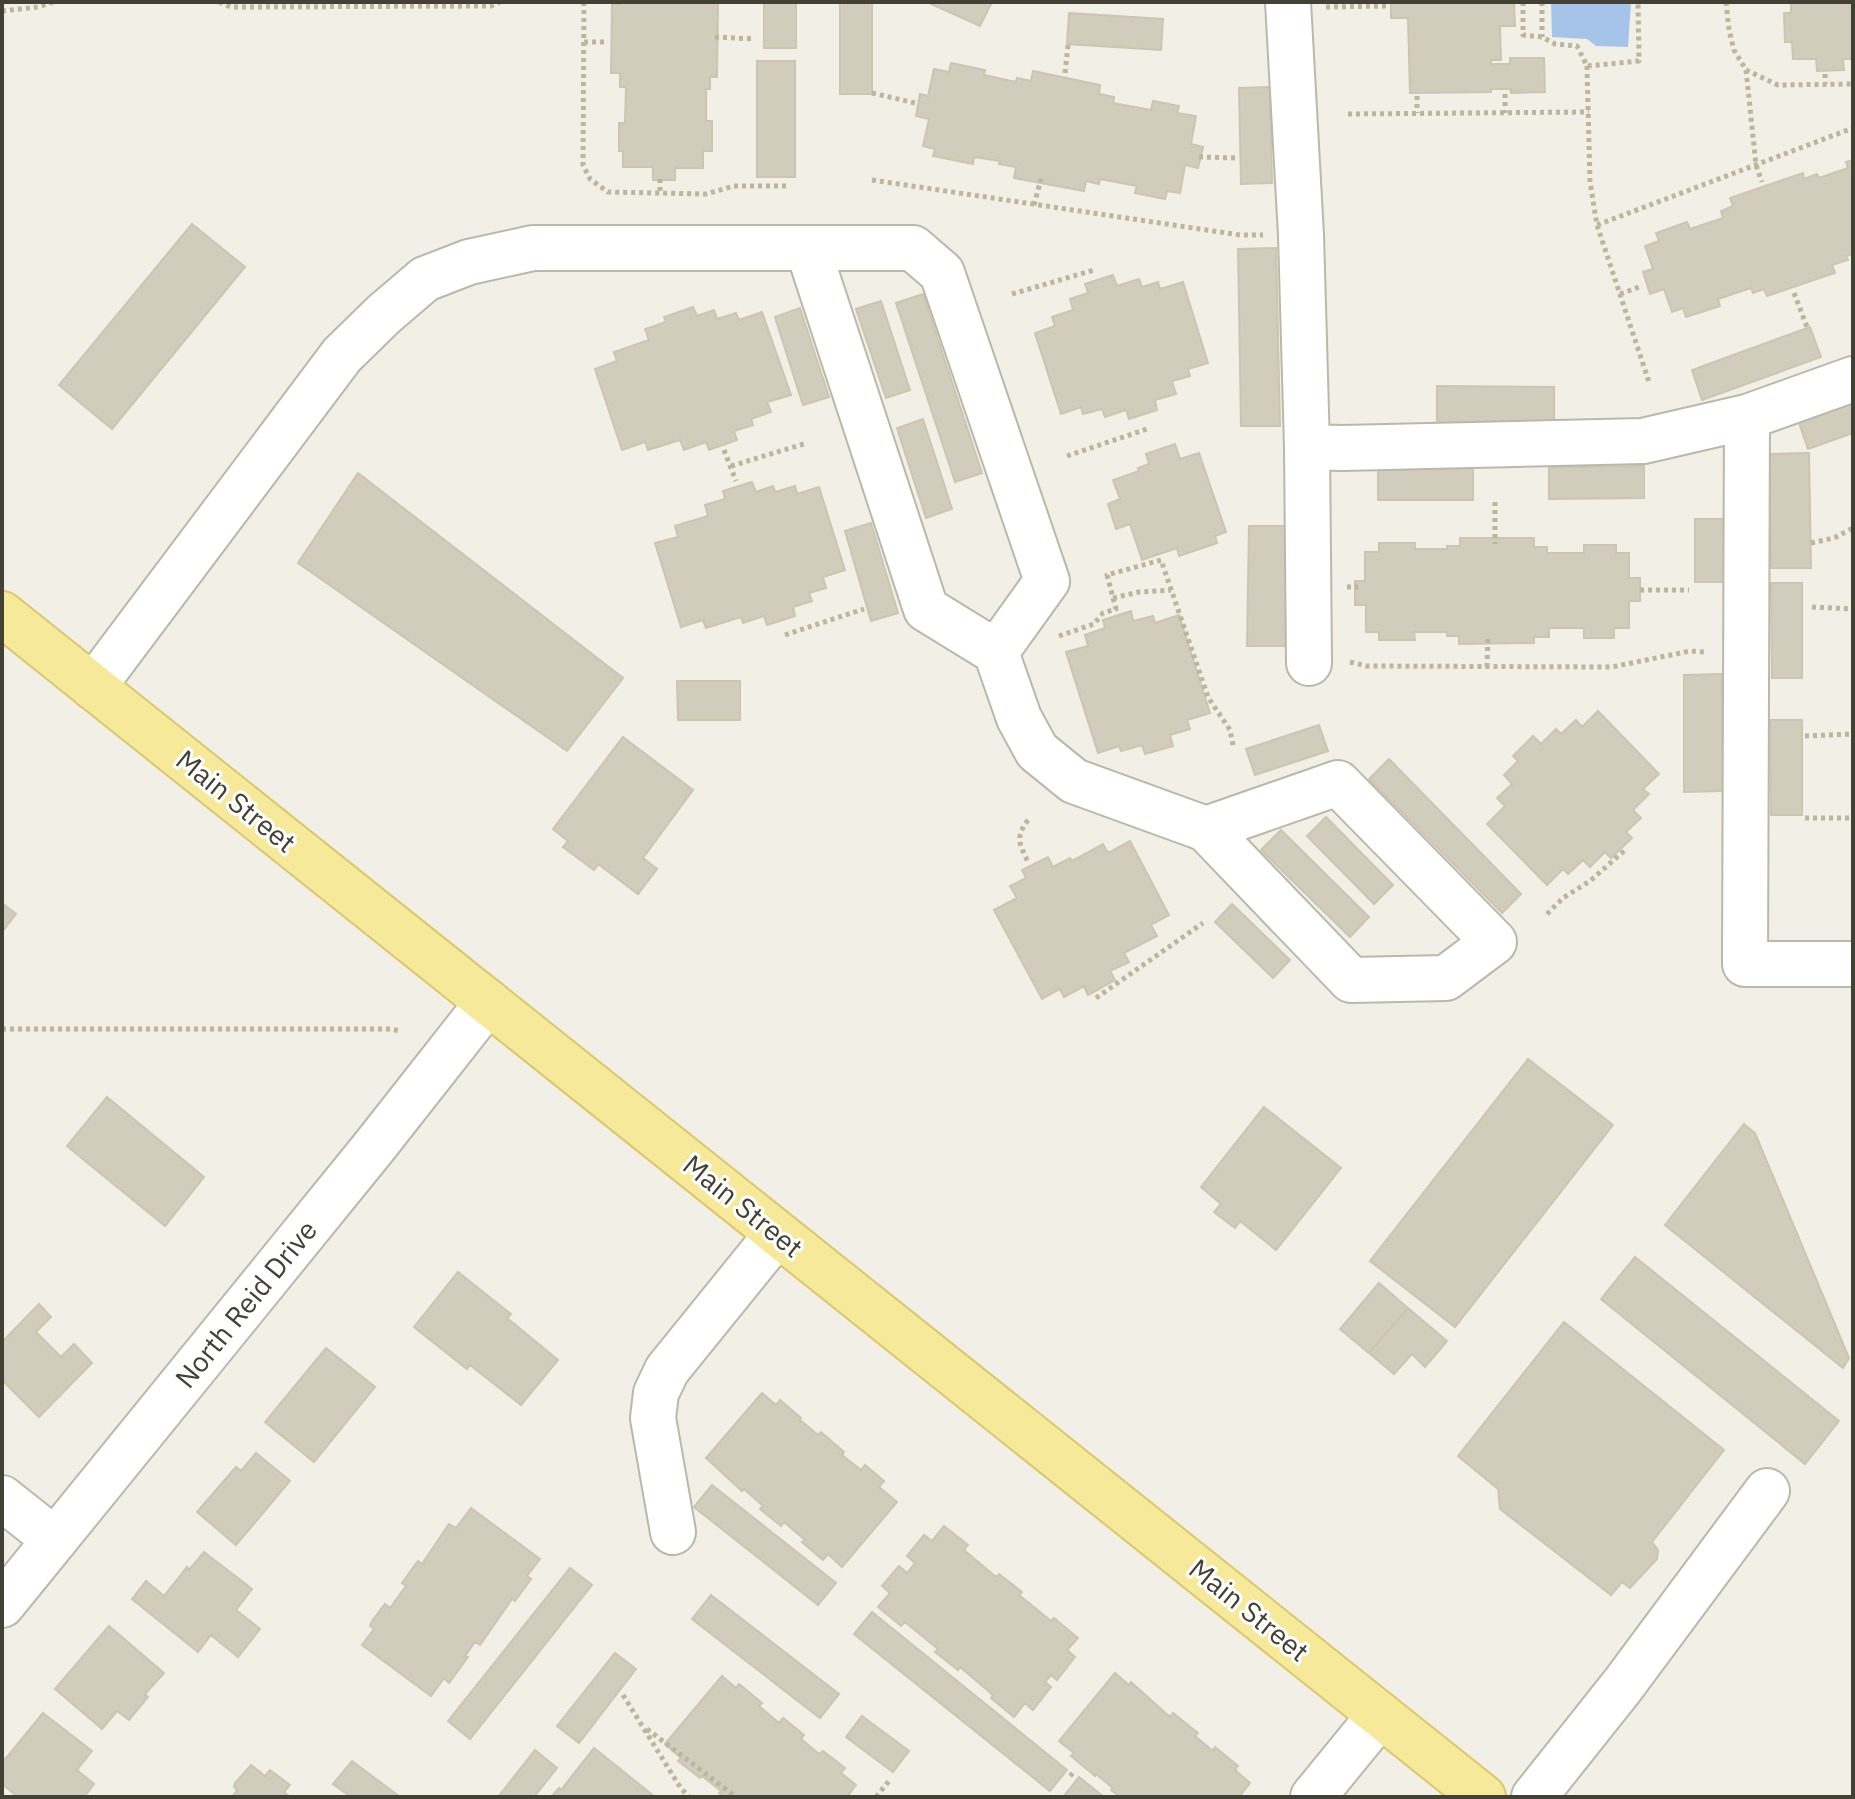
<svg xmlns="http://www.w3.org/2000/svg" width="1855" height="1799" font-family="'IBM Plex Sans',sans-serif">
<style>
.water{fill:#a6c4ea}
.building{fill:#d2ccbc;stroke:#ccc5b0;stroke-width:2}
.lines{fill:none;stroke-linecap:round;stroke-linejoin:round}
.minor-casing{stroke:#bcb8a9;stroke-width:48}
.major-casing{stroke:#d9c86c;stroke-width:48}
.path{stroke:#bcb69b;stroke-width:5;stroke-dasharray:4 4;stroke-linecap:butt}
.minor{stroke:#fff;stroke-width:44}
.major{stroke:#f6e99a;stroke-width:44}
.labels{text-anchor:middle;stroke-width:6;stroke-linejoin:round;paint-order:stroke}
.street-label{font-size:28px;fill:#434036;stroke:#fff}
</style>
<rect width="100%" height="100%" fill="#f1efe6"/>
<!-- water -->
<path class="water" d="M1551,2H1631L1628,47L1596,46L1587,39L1552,37Z"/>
<!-- building -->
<path class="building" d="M621,2H718L717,77H710V89H706V121H712V151H703V168H675V180H653V167H623V151H619V123H625L626,87H620V73H611L612,4H621Z
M764,2H796V48H764Z
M840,2H872V94H840Z
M927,2H992L980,26Z
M1391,2H1514L1515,26H1500L1501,60H1491V64H1510V58H1544L1545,92L1511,93V89H1491V92L1410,93L1408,18H1391Z
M1791,2H1853V59H1843L1844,70L1817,71L1816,59H1793L1792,42H1785L1784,13H1791Z
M1069,13L1163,19L1161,50L1067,44Z
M757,61H795V177H757Z
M951,63L985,70L984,75L1016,82L1017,78L1031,81L1033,71L1100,85L1099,94L1114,97L1113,103L1151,110L1153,101L1179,106L1177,113L1196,116L1191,144L1203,147L1198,168L1185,165L1180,193L1167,191L1165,199L1135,193L1137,186L1100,179L1099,184L1086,181L1084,191L1014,178L1016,167L999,164L1000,161L974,157L973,164L933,156L935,149L923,146L929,119L916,116L920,94L928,96L934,69L949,72Z
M1270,87L1272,183L1241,184L1239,88Z
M1853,160V254L1846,256L1848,260L1832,265L1835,273L1767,296L1764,289L1753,293L1751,288L1718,299L1720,306L1686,317L1683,308L1672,312L1664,289L1650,294L1643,272L1653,269L1645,246L1659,241L1656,233L1687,222L1690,229L1723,218L1721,211L1733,206L1730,198L1803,173L1804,179L1817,174L1819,178L1848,168L1846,162Z
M192,224L245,267L112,429L59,385Z
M1276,248L1280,426H1241L1238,249Z
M1113,275L1117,286L1139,279L1142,287L1158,282L1160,289L1183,282L1208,363L1188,369L1190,376L1172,381L1176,394L1155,400L1157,410L1129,419L1126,410L1105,417L1102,409L1083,414L1081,407L1061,414L1035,333L1055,326L1052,317L1073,310L1070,299L1088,293L1085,284Z
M923,294L982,473L955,482L896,303Z
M881,301L910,390L886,398L856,309Z
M693,307L697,316L714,310L717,319L736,313L739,320L762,312L791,395L767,402L771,412L751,419L753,425L734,431L737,440L709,450L706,442L684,450L680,440L648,450L645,442L622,450L595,369L617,361L614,352L649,340L645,329L666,322L664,317Z
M800,308L829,397L803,405L775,317Z
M1810,327L1821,357L1702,400L1692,370Z
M1437,386L1554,387V428L1437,426Z
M1853,390V433L1808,449L1795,411Z
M923,419L952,509L926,518L897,428Z
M1175,444L1180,459L1199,453L1226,532L1215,536L1217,543L1179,556L1177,548L1142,560L1130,524L1116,529L1108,504L1120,499L1113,480L1139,471L1138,468L1149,464L1146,454Z
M1809,453L1811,568H1771L1769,454Z
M1644,466V498L1549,499V467Z
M1378,467H1473V500H1378Z
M358,473L623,678L567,751L298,563Z
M752,482L756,492L773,486L775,492L795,486L797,494L819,487L845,570L823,577L826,588L809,593L812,601L793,607L795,616L767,625L764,616L743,623L741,617L706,628L703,620L681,627L655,543L678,537L675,526L708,516L705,505L725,499L723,491Z
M1695,519H1728V582H1695Z
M871,523L898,613L871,621L845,531Z
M1249,526H1289L1287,646H1247Z
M1460,538H1534V547H1547V553H1584V545H1616V553H1629V578H1640V601H1629V628H1614V638H1584V628H1549V637H1534V643L1459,644V636H1447V632H1414L1415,640H1379V632H1366V605H1355V581H1365V552H1379V543H1415V549H1447V546H1460Z
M1771,583H1802V678H1772Z
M1131,611L1133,621L1153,616L1155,623L1179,615L1210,713L1187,720L1190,729L1170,735L1173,746L1145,754L1142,745L1121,751L1119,746L1098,753L1066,652L1088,646L1085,635L1105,628L1103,620Z
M1722,674L1723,791L1684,792V675Z
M677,681H740V720H678Z
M1598,711L1659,774L1643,789L1649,794L1633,810L1641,818L1626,832L1632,838L1611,858L1605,852L1590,867L1583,860L1568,874L1563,869L1547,885L1487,824L1505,806L1497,798L1512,784L1504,775L1518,761L1513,756L1533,736L1541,744L1556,729L1561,734L1576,720L1582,727Z
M1770,720H1802V815H1771Z
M1319,725L1328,751L1255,775L1246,749Z
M623,737L693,790L643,858L657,869L638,894L598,864L594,870L563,847L568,841L553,829Z
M1389,759L1521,894L1502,913L1369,779Z
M1326,817L1393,885L1374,904L1307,836Z
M1281,830L1369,917L1350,937L1261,850Z
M1130,841L1169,915L1151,925L1157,936L1124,953L1129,962L1110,971L1115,980L1088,995L1084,986L1064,997L1060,989L1042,999L994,910L1017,898L1010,886L1026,878L1022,870L1048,857L1053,867L1070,858L1072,861L1103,844L1108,853Z
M2,903L16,914L2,932Z
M1232,904L1290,960L1273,978L1215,922Z
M1528,1059L1613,1125L1455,1327L1370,1261Z
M107,1097L204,1177L165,1226L67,1146Z
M1264,1107L1341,1168L1276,1250L1240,1221L1235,1228L1214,1212L1221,1204L1201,1187Z
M1744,1124L1755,1133L1849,1358L1843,1368L1665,1225Z
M1635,1257L1839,1421L1805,1464L1601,1299Z
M458,1272L511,1314L507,1318L558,1360L521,1405L470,1365L467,1369L414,1327Z
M1379,1283L1408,1308L1369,1353L1340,1329Z
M39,1304L51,1317L36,1332L61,1357L74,1344L92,1363L39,1417L2,1380V1342Z
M1408,1308L1447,1341L1425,1367L1412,1354L1394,1374L1369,1353Z
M1564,1322L1724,1450L1652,1542L1658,1550L1657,1559L1630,1588L1622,1582L1611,1595L1500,1509L1498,1489L1458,1456Z
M326,1348L375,1387L314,1462L265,1422Z
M762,1393L776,1405L780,1400L801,1418L800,1420L818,1435L821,1432L844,1452L842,1455L861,1470L865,1465L884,1481L879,1487L897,1502L842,1567L828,1554L823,1560L802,1542L805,1540L784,1522L781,1526L760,1509L763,1506L744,1489L742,1491L706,1458Z
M256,1453L290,1481L236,1545L197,1512L236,1467L241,1471Z
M712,1485L836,1583L818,1605L694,1507Z
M471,1508L540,1559L527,1576L531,1579L515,1601L512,1599L480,1645L475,1642L465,1656L468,1657L449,1683L444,1678L431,1696L362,1645L374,1629L370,1626L372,1621L385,1604L390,1608L406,1586L402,1583L418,1561L422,1564L449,1524L456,1528Z
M944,1526L968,1545L964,1550L996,1577L999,1574L1022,1592L1019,1595L1051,1621L1054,1618L1078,1638L1067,1650L1075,1657L1057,1680L1051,1675L1045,1682L1051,1687L1033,1710L1025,1703L1014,1717L991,1698L993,1695L960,1667L958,1670L935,1652L938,1649L905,1622L901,1626L878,1607L890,1593L882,1586L899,1566L907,1573L915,1563L907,1556L924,1535L932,1541Z
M204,1552L252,1589L236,1610L260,1629L238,1657L211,1635L198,1652L132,1599L146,1581L164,1596L187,1567L189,1570Z
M570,1568L592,1585L470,1739L448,1721Z
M711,1595L839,1694L820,1718L692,1619Z
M872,1612L1067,1770L1050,1791L854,1634Z
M109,1626L164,1673L145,1694L148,1697L129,1720L117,1711L102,1729L55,1689Z
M615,1653L636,1669L579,1743L557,1726Z
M1115,1673L1129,1685L1131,1682L1170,1717L1173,1713L1198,1733L1195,1736L1213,1751L1215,1747L1238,1766L1235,1770L1250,1783L1239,1797H1120L1111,1790L1113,1788L1096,1774L1095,1776L1071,1756L1074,1753L1059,1741Z
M722,1676L736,1688L739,1684L762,1703L759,1706L779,1723L783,1718L804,1735L801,1739L819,1754L823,1751L845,1768L841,1773L856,1785L847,1797H724L719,1793L721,1791L702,1776L700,1778L678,1761L681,1758L665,1744Z
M43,1713L92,1751L77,1770L94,1784L84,1797H18L2,1784V1763Z
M862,1716L909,1751L893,1772L846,1737Z
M594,1748L655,1797H551L559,1788L561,1790Z
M535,1750L557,1768L534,1797H498Z
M352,1761L400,1797H351L333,1784Z
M251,1765L265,1776L270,1770L290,1785L284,1792L290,1797H232L237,1790L234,1787L235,1783Z
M1079,1777L1104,1797H1063Z"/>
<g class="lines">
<!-- minor casing -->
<g class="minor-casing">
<path id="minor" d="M1288,2L1301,235L1307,447L1309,663
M808,249L926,609L996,652L1019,718L1037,751L1074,781L1206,829L1338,783L1494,942L1446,978L1351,980L1206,829
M1747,417L1745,964H1853
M1307,447L1343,448L1643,441L1747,417L1853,379
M93,687L342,355L384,314L425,279L469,262L533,248H913L942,273L1047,581L996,652
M2,1498L55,1540
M673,1532L653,1418L656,1393L667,1370L777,1234
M2,1605L374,1147L488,1002
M1313,1797L1380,1715
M1534,1797L1623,1685L1767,1491"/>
</g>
<!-- major casing -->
<g class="major-casing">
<path id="major" d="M2,614L1483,1797"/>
</g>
<!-- path -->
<path class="path" d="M219,2L231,7L491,6L500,2
M584,2L583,165L590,179L608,192L706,194L734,186H790
M1523,2V35L1542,37L1555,44L1577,46L1587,66L1639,61L1638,2
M1542,2V37
M1726,2L1729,30L1734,50L1746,70L1778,85L1853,84
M1326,7L1386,6
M2,11L38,7L53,2
M715,37L755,39
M584,42H607
M1587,66L1590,182L1597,225L1649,382
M1746,70L1756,165L1762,182
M1065,73L1068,45
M1825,74V84
M872,93L915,103
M1505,94V113
M1417,96V113
M1348,114L1589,112
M1199,157L1237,158
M660,179V193
M872,180L1240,235H1263
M1034,205L1041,179
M1597,225L1853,128
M1794,293L1807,327
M1012,294L1094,270
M1620,294L1639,287
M724,450L736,481
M1067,456L1150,428
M731,466L807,443
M1495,502V544
M1811,543L1834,538L1853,528
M1347,587H1358
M1640,590H1689
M1113,598L1139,592L1171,590
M1812,607L1853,609
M785,635L864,609
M1059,636L1094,624L1103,613L1116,609L1107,575L1161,560L1208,697L1230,730L1233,745
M1350,662L1366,666L1612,667L1690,651L1705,652
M1487,667L1488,635
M1805,736L1853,734
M1805,818H1853
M1028,820C1015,838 1019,843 1028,862
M1547,914L1563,898L1590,881L1625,850
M1096,998L1203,923
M2,1029H390L400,1031
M623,1695L680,1787L689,1797
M647,1729L736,1797
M1070,1776L1075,1771
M876,1797L889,1781"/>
<!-- minor -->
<use href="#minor" class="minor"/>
<!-- major -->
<use href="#major" class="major"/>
</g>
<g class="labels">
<!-- street labels -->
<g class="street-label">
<text transform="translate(236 801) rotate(39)" y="10">Main Street</text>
<text transform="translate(743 1206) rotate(39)" y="10">Main Street</text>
<text transform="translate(246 1304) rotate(-51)" y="10">North Reid Drive</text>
<text transform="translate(1249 1610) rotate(39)" y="10">Main Street</text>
</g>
</g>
<!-- border -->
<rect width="1855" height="1799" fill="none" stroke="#434036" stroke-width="8"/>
</svg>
